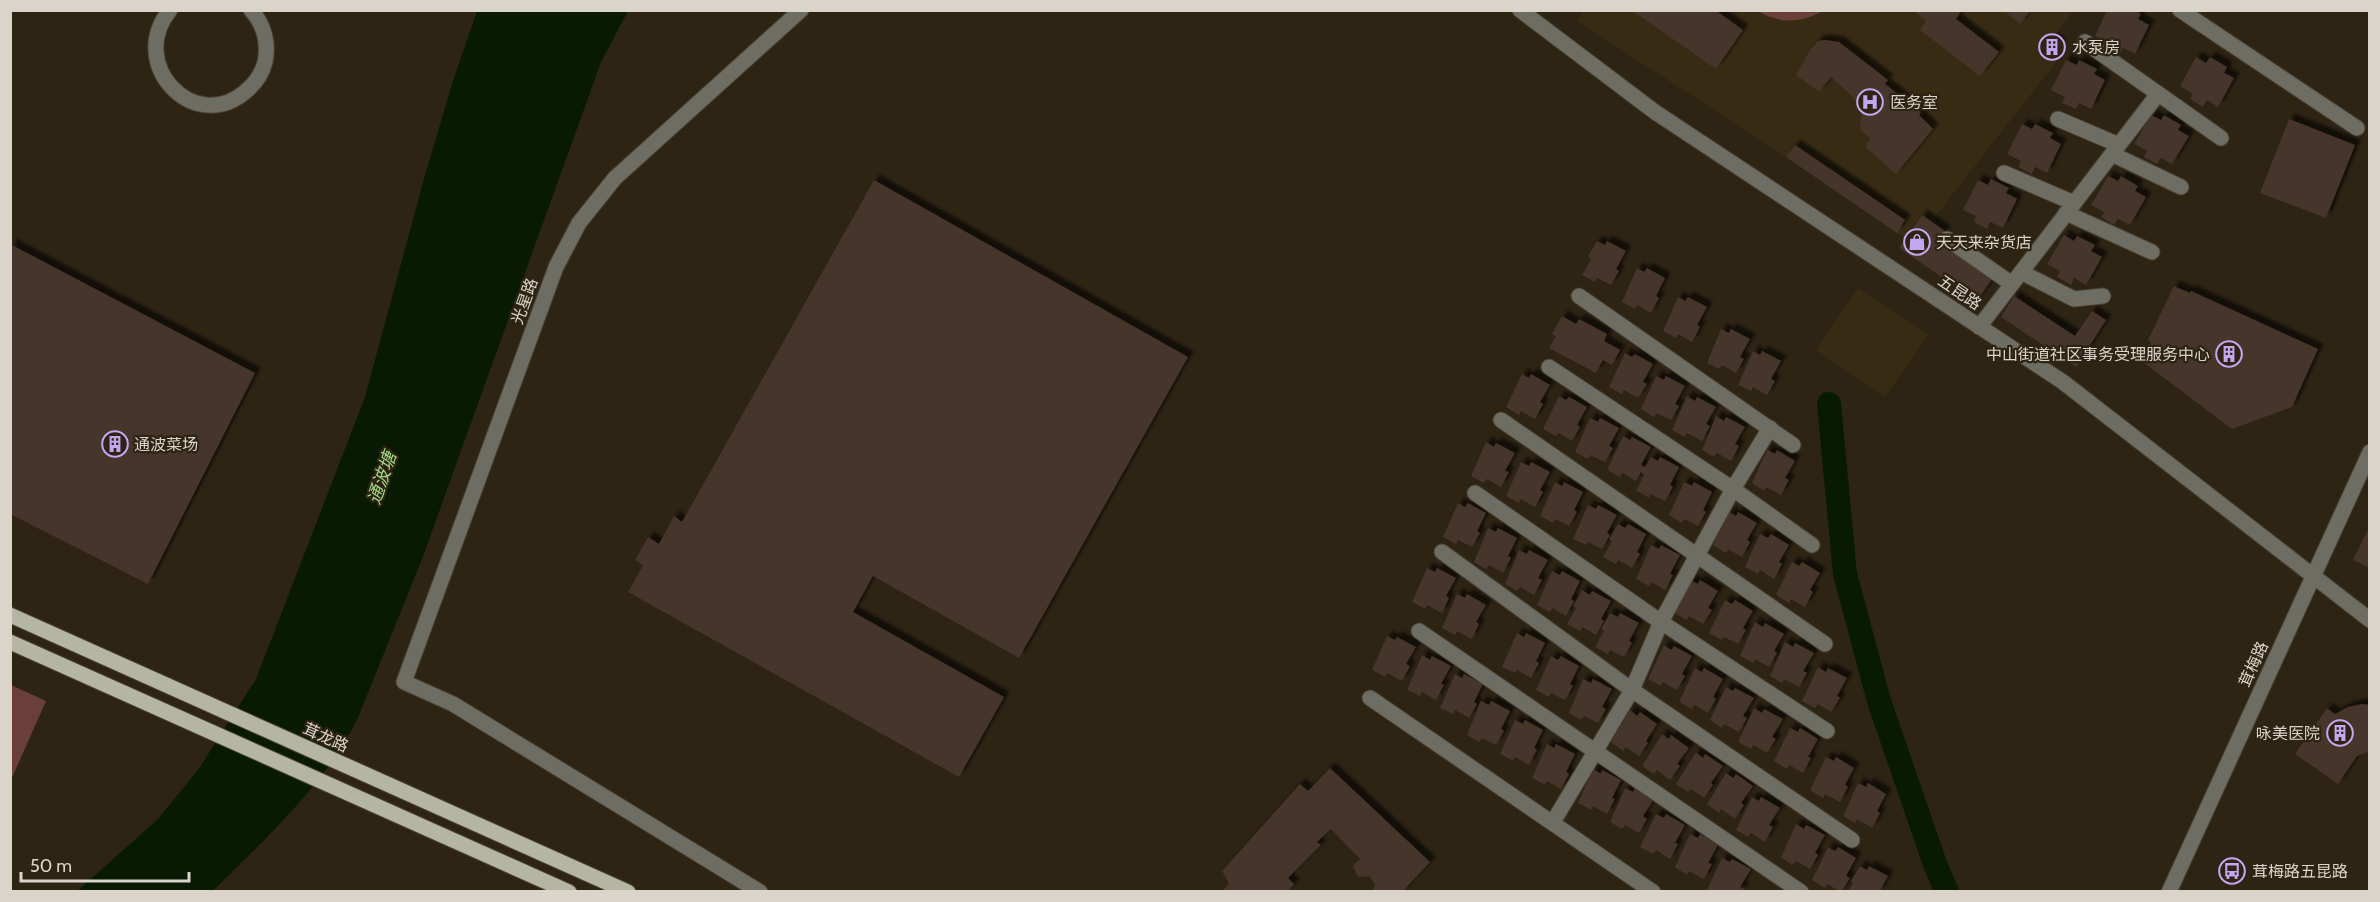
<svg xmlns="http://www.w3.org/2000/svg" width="2380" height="902" font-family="Cabin,'Noto Sans SC',sans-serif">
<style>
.built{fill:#372b14}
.green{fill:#6a3f3a}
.water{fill:#081b02}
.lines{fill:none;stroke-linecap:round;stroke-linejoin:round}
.canal{stroke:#081b02;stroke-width:24}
.building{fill:#45342a;filter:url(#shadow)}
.minor-casing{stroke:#4a4031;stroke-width:17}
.major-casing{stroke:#4a4031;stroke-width:17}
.minor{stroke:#6d6d64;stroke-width:15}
.major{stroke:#b5b5a3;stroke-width:15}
.labels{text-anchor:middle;stroke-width:4.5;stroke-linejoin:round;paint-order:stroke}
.poi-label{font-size:16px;fill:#dad4ca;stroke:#2e2414;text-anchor:start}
.street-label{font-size:16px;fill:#dad4ca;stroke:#2e2414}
.water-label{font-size:18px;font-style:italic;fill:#9fd787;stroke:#2e2414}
</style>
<defs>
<filter id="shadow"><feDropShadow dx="5.5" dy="-5.5" stdDeviation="1.5" flood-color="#0009"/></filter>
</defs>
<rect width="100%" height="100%" fill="#2e2414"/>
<!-- built -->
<path class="built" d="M1585,10L2073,11L2053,38L2060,43L2050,56L2057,61L1931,222L1921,215L1905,238L1786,157L1577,21Z
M1858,288L1928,335L1885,397L1816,350Z"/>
<!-- green -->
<path class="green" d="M1758,11L1822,10V11C1803,23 1778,24 1758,11Z
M11,685L46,701L11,780Z"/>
<!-- water -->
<path class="water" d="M477,11H628L601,62L422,559L359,715C329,781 264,840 213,891L76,892L157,820L198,770L256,679L365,397L425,175L453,81Z"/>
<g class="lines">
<!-- canal -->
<path class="canal" d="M1829,404L1845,574L1879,701L1935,864L1947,892"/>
</g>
<!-- building -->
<path class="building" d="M1631,10H1715L1743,30L1716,69Z
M1913,10H1962L1956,19L1999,52L1980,76L1920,30L1926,21Z
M2003,10H2031L2020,24Z
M2107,10H2134L2141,14L2138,19L2149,25L2135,54L2123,48L2119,55L2105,48L2108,42L2095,36Z
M2053,38L2060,43L2050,56L2043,51Z
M1825,40L1839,42L1888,80L1885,84L1921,112L1919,115L1933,129L1896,174L1865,147L1870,138L1860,130L1862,111L1851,95L1831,77L1819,92L1796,75L1810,50L1818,41Z
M2196,57L2206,63L2210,57L2227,67L2224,73L2234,78L2218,107L2207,100L2203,107L2190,99L2193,94L2180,86Z
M2066,60L2077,65L2079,60L2097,69L2094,74L2105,80L2091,109L2079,103L2076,109L2062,103L2065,97L2051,90Z
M2151,115L2161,120L2164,115L2181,125L2178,130L2189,136L2172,164L2161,158L2157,164L2144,157L2147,151L2134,144Z
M2289,119L2355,145L2326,218L2260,193Z
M2022,124L2032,129L2035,124L2053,133L2050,138L2061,144L2047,173L2035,167L2032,174L2018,167L2021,161L2007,154Z
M1795,145L1905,220L1897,233L1786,157Z
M2108,176L2118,181L2121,176L2138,186L2135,191L2146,197L2130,225L2118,219L2114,225L2101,217L2104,212L2091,205Z
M1991,179L2009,188L2006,193L2017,199L2003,228L1990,222L1987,229L1974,222L1976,216L1963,210L1978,180L1988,185Z
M874,180L1188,357L1019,658L873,576L853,612L1004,697L959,777L628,592L643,565L635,560L648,537L659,544L674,516L682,522Z
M1922,215L1945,231L1938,243L1992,279L1977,301L1899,248Z
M2064,235L2074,241L2077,236L2095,245L2091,251L2102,257L2086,285L2074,278L2071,285L2057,277L2060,271L2047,264Z
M1597,241L1605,245L1607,241L1626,251L1616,269L1619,271L1611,285L1597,278L1595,282L1582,275L1591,259L1588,256Z
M10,244L255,373L148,584L10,514Z
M1637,268L1644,272L1647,268L1665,278L1656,296L1659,298L1651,313L1637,305L1635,309L1622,302Z
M2174,286L2190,293L2191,291L2318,349L2292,407L2232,429L2139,359L2151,342L2148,340Z
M2014,296L2075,336L2092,311L2106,320L2076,367L2001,317Z
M1678,297L1685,301L1688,297L1707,307L1697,325L1700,327L1692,342L1678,334L1676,338L1663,331Z
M1562,316L1576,324L1579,319L1607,334L1604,341L1620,350L1612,365L1603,360L1596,373L1549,348L1556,336L1552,334Z
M1721,329L1729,333L1731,329L1750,339L1740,357L1744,359L1736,373L1722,365L1719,369L1707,363Z
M1753,351L1760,355L1762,351L1781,361L1771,379L1775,381L1767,395L1753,387L1751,391L1738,385Z
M1625,353L1632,357L1635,354L1653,364L1643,382L1647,384L1638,398L1624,390L1622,394L1609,387Z
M1522,374L1529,378L1531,374L1550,385L1540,402L1543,404L1535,419L1521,411L1519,415L1506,407Z
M1656,376L1664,380L1666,376L1685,386L1675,404L1679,406L1671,420L1656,413L1654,417L1641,409Z
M1559,396L1566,400L1569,397L1587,407L1577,425L1580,427L1572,441L1558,433L1556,436L1543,429Z
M1687,396L1695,401L1697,397L1716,407L1706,424L1710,426L1702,441L1687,433L1685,437L1672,430Z
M1716,416L1724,421L1726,417L1745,427L1735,444L1739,446L1731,461L1717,453L1714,457L1702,450Z
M1590,418L1598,422L1600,418L1619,428L1609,446L1613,448L1605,462L1590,455L1588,459L1575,452Z
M1623,436L1630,440L1632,437L1651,447L1641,465L1645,467L1651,457L1658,461L1660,457L1679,467L1670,485L1673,487L1665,501L1650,494L1649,498L1636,490L1644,475L1641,472L1636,481L1622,473L1620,477L1607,470Z
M1486,442L1494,447L1496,443L1515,453L1505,471L1509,472L1501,487L1487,479L1484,483L1471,476Z
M1767,450L1775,454L1777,450L1795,461L1785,478L1789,480L1781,495L1766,487L1764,491L1752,483Z
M1521,462L1529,466L1531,462L1550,472L1540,490L1543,492L1535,507L1521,499L1519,503L1506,496Z
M1555,482L1562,486L1564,482L1583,492L1574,510L1577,512L1569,526L1555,519L1553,523L1540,516Z
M1684,482L1692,486L1694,482L1712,492L1703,510L1706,512L1698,526L1684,519L1682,523L1669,515Z
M1458,503L1465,507L1468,503L1486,513L1477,531L1480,533L1472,547L1458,540L1456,544L1443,537Z
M1588,505L1596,509L1598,505L1617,515L1607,533L1610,535L1602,549L1588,542L1586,545L1573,539Z
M1729,512L1736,516L1738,512L1757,523L1747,540L1750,542L1742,557L1728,549L1726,553L1713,545Z
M1618,524L1625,528L1628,524L1646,534L1637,552L1640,554L1632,568L1618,560L1616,564L1603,557L1612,541L1609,539Z
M2370,526V568L2353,560Z
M1488,528L1496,532L1498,528L1517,538L1508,556L1511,558L1503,573L1489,565L1486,569L1474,562Z
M1760,534L1768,538L1771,534L1789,545L1779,562L1782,564L1774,579L1760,570L1758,574L1745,567Z
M1651,545L1659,549L1661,545L1680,555L1670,574L1673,575L1665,590L1651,582L1649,586L1636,579Z
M1519,550L1527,554L1529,550L1548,560L1538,578L1542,580L1534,595L1520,587L1517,591L1505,584Z
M1792,562L1799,566L1802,562L1820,573L1810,590L1813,592L1805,607L1791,599L1789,603L1776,595Z
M1427,568L1435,572L1437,568L1456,578L1446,596L1449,598L1442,613L1427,605L1425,609L1412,602Z
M1552,571L1560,575L1562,571L1580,581L1571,599L1574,601L1566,616L1552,608L1550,612L1537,605Z
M1690,580L1698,584L1700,580L1718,591L1708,608L1712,610L1703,624L1689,616L1687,620L1674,613Z
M1582,590L1590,595L1592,591L1611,601L1601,619L1604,621L1596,635L1582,627L1580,631L1567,624L1576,608L1573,606Z
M1457,594L1465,598L1467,594L1486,605L1476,622L1479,624L1472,639L1457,631L1455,635L1442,628Z
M1725,600L1732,604L1735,600L1753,611L1743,628L1746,630L1738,644L1724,637L1722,640L1709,633Z
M1610,613L1618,617L1620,613L1639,623L1629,641L1632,643L1624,657L1610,650L1608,654L1595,647L1604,631L1601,629Z
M1755,622L1763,627L1765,623L1784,634L1774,651L1777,653L1769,667L1755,659L1753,663L1740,656Z
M1517,633L1524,637L1526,633L1545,643L1536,661L1539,663L1531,678L1517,670L1515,673L1502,667Z
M1387,636L1395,640L1397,637L1416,647L1406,664L1410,666L1402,681L1387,673L1385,677L1372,670Z
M1785,642L1793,647L1795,643L1814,653L1803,671L1807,673L1799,687L1784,679L1782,683L1770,676Z
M1664,645L1671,650L1674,646L1692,656L1682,674L1685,676L1677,690L1663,682L1661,686L1648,679Z
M1422,655L1430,660L1432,656L1451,666L1441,684L1444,685L1436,700L1422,692L1420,696L1407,690Z
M1551,656L1558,660L1561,656L1579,666L1570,684L1573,686L1565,700L1551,693L1549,697L1536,690Z
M1818,667L1826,672L1828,668L1847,678L1837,696L1840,698L1831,712L1818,704L1815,708L1802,701Z
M1695,668L1702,672L1704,668L1723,679L1713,697L1716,699L1708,713L1694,705L1692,709L1679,702Z
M1455,674L1462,678L1464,674L1483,684L1474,702L1477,704L1469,718L1455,710L1453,714L1440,708Z
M1583,679L1591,683L1593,679L1612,689L1602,707L1606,709L1598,723L1584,716L1581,720L1569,713Z
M1726,687L1733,691L1735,688L1754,698L1743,716L1747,718L1739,732L1724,724L1722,728L1710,720Z
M1481,701L1489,705L1491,701L1510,711L1501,729L1504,731L1496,745L1482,738L1479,742L1467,735Z
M2362,704L2370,705V751L2357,756L2338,784L2295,754L2327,708L2335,714L2348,707Z
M1754,708L1762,713L1764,709L1783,719L1772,737L1776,739L1767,753L1754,745L1751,749L1738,742Z
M1630,710L1637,716L1640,712L1657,724L1646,741L1648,743L1639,756L1626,747L1623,751L1611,742Z
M1515,720L1523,724L1525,720L1543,730L1534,748L1537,750L1529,765L1515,757L1513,761L1500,754Z
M1790,728L1798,732L1800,728L1818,739L1808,757L1811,758L1803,773L1789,765L1787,769L1774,761Z
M1662,734L1669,739L1671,735L1689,748L1677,764L1680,766L1670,780L1657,770L1654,774L1642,766Z
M1547,744L1554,748L1556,744L1575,754L1566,772L1569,774L1561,789L1547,781L1545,785L1532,778Z
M1696,752L1703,758L1705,754L1723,766L1711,783L1713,785L1704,798L1691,789L1688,792L1676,784Z
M1826,757L1834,761L1836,757L1854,768L1845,785L1848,787L1840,802L1825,794L1823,798L1810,790Z
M1330,768L1430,862L1404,890L1405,892H1372L1375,884L1369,876L1358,877L1353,866L1360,859L1331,829L1317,842L1321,845L1288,878L1294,884L1287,892H1222L1229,883L1222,871L1300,784L1308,791Z
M1593,769L1601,774L1602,770L1621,780L1612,798L1615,799L1607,814L1593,806L1591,810L1578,803Z
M1726,773L1733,778L1736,774L1753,786L1741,803L1744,805L1735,819L1721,809L1719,813L1707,804Z
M1858,783L1866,787L1868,783L1886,794L1877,811L1880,813L1872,828L1857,819L1855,823L1843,816Z
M1625,788L1633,792L1635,788L1654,799L1643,816L1647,819L1639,833L1625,825L1622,829L1610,822Z
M1752,797L1759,801L1761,797L1780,808L1769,825L1773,827L1765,842L1751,833L1748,837L1736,830Z
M1656,814L1664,818L1666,814L1685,825L1675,843L1678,844L1670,859L1656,850L1653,854L1640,847Z
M1796,824L1804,829L1806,825L1825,835L1815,853L1818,855L1810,869L1796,861L1793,865L1781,858Z
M1690,834L1698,838L1700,834L1718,845L1708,863L1712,864L1704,879L1689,871L1687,875L1675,867Z
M1828,847L1835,851L1838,847L1856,858L1846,876L1850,878L1841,892L1827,884L1825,888L1812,880Z
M1722,858L1730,862L1732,859L1751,869L1740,887L1744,889L1742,892H1706Z
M1860,866L1867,870L1869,866L1888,876L1879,892H1848L1853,883L1851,881Z"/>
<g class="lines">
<!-- minor casing -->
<g class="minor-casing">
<path id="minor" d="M170,10C126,64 194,135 245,92C255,84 262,74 265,62C269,43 264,24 251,10
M1520,10L1655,112L2063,382L2370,620
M2180,10L2357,128
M2085,42L2221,138
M2058,119L2119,145
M2112,154L2181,187
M2004,173L2074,203
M2066,213L2152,252
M1947,239L2012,284
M2021,272L2074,299L2103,296
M1579,296L1793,445
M1979,327L2158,94
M1549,367L1733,489L1812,545
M1501,420L1825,644
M1475,493L1661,622L1827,731
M1442,552L1632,690L1852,840
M1419,631L1801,892
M1370,698L1653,892
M1553,822L1632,690L1661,622L1733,489L1770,428
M760,892L453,704L404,682L556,267L579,223L615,178L801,10
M2169,892L2370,452"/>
</g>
<!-- major casing -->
<g class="major-casing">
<path id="major" d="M10,615L628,892
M10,642L569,892"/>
</g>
<!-- minor -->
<use href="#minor" class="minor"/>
<!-- major -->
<use href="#major" class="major"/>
</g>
<!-- icons -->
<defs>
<g id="building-ring" transform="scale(1.35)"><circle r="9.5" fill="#2e2414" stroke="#c5a7f1" stroke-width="1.5"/><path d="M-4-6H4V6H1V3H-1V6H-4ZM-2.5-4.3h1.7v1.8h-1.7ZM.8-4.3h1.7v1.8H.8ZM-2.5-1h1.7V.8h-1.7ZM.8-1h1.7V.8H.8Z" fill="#c5a7f1"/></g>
<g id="hospital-ring" transform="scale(1.35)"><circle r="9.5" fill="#2e2414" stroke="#c5a7f1" stroke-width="1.5"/><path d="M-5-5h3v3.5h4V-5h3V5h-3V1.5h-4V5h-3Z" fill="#c5a7f1"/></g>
<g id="shop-ring" transform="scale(1.35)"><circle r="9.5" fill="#2e2414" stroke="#c5a7f1" stroke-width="1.5"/><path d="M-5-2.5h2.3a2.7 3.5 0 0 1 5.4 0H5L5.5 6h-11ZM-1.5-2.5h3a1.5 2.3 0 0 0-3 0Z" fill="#c5a7f1"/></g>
<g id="bus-ring" transform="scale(1.35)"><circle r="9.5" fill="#2e2414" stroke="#c5a7f1" stroke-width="1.5"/><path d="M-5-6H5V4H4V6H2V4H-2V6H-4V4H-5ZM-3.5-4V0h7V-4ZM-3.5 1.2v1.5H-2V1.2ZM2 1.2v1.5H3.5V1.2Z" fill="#c5a7f1"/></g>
</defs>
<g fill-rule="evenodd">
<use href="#building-ring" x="2052" y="47"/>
<use href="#hospital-ring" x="1870" y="102"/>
<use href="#shop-ring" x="1917" y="242"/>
<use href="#building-ring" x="2229" y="354"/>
<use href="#building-ring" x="115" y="444"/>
<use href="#building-ring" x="2340" y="733"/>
<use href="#bus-ring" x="2232" y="871"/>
</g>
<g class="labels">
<!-- poi labels -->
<g class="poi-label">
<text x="2072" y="53">水泵房</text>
<text x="1890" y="108">医务室</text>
<text x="1936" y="248">天天来杂货店</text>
<text x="2210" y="360" text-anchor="end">中山街道社区事务受理服务中心</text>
<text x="134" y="450">通波菜场</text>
<text x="2320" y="739" text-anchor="end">咏美医院</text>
<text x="2252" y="877">茸梅路五昆路</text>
</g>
<!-- street labels -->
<g class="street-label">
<text transform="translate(1960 292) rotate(34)" y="6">五昆路</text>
<text transform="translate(524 301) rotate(-70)" y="6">光星路</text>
<text transform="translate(2253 664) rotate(-66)" y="6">茸梅路</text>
<text transform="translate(326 737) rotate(24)" y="6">茸龙路</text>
</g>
<!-- water labels -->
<g class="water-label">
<text transform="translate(382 478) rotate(-71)" y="6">通波塘</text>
</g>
</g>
<!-- border -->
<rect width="2380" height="902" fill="none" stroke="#dad4ca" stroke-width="24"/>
<!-- scale -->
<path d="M21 872v9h168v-9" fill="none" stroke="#dad4ca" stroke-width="3"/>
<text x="30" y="872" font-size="18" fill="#dad4ca" stroke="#2e2414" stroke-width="4.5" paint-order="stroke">50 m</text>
</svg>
